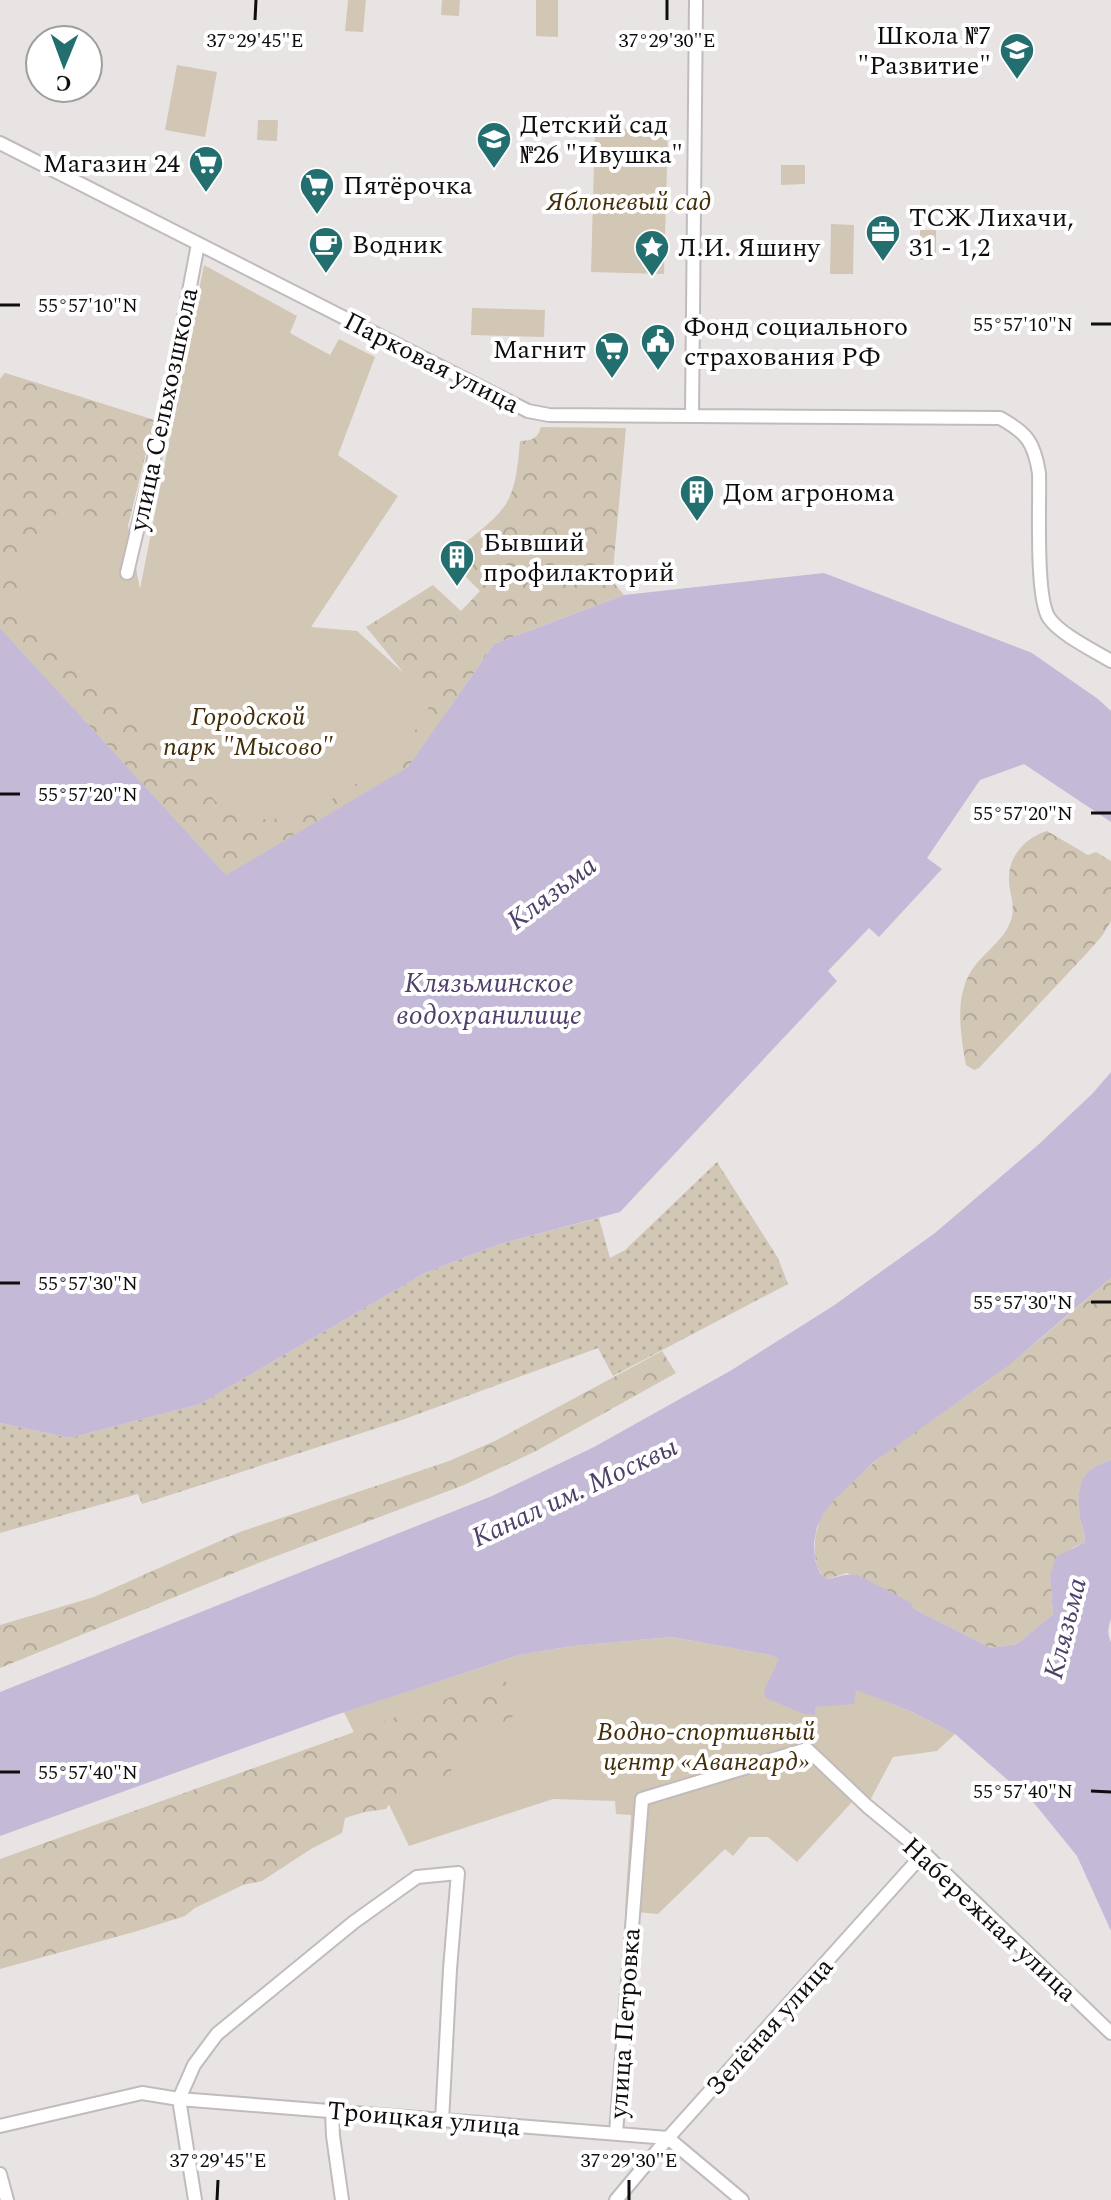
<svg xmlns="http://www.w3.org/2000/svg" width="1111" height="2200" font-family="Spectral,serif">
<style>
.green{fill:#d2c6b5}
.forest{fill:url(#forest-crowns)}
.garden{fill:url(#garden-dots)}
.water{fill:#c4bad8}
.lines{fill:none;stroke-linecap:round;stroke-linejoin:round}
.minor-casing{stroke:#c1bbbc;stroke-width:16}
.minor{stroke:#fff;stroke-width:12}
.ticks{fill:none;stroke:#0f0d0d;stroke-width:3}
.labels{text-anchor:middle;stroke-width:8;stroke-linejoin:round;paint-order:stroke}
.poi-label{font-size:26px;fill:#0f0d0d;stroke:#fff;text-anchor:start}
.park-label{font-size:26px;font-style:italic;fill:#412d08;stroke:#fff}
.street-label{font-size:26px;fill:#0f0d0d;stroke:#fff}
.water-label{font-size:28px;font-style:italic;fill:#4f3f6a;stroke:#fff}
.ticks-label{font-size:20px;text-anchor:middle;fill:#0f0d0d;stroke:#fff;stroke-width:8;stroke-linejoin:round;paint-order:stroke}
</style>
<defs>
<pattern id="forest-crowns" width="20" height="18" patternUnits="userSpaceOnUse" patternTransform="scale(2)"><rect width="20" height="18" fill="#d2c6b5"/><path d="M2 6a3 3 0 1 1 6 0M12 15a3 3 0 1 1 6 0" fill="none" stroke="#b3a99a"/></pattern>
<pattern id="garden-dots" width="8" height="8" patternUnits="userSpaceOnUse" patternTransform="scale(2)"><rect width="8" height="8" fill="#d2c6b5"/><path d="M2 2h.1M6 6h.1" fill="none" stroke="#b3a99a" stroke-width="1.8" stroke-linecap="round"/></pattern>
</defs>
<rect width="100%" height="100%" fill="#e9e4e4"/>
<!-- green -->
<path class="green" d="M348,0H366L363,32L345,31Z
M442,0H460L459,16L441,15Z
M536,0H558V37L536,36Z
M177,65L217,72L205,137L165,130Z
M258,120H278L277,141L257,140Z
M595,128L668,130L664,274L591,272Z
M781,165H805V184L781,185Z
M831,224L854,225L853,274H830Z
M920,230H936V260H920Z
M204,265L297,316L290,333L330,355L339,339L375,357L338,455L398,496L311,627L357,631L447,712L408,767L226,875L0,628V379L5,373L154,420L128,525L140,589Z
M472,308L545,310L544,337L471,335Z
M672,1637L770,1655L910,1711L955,1734L937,1751L893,1757L867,1806L852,1802L797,1862L768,1837H749L733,1856L725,1849L658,1914L625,1911L631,1815L616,1814L615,1801L553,1799L409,1846L344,1712L519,1655L573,1646Z"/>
<!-- forest -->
<path class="forest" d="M5,373L154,420L128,525L60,510L36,538L16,581L21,613L228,813L250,820L304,817L401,755L430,705L366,627L433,585L461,611L480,591L453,564L467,552L461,546C509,508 515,503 520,441C532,441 538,438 541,427L626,428L612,581L624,595L494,644L408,767L226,875L0,628V379Z
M1047,831L1088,855L1096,852L1111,861V921L1102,936L1087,953L979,1068L974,1070L966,1065C960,1031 953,991 977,963C987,951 1003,939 1009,925C1018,907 1008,893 1009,876C1010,854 1027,837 1047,831Z
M1111,1278V1460C1084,1469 1077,1481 1079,1510C1079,1521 1085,1531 1085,1542L1072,1548L1050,1576L1053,1614L1017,1644L991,1648L912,1608L913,1604L847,1573L827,1579C818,1572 815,1563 815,1552C814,1538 817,1524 825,1511C834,1498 847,1487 859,1476C904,1434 959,1404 1007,1366C1043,1338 1077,1307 1111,1278Z
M662,1351L676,1373L536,1451L464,1485L266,1560L0,1668V1625L94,1597L240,1532L449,1461L497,1440Z
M499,1680L514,1684L518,1696L512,1718L469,1737L449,1750L452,1778L433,1773L397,1792L386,1809L365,1812L345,1818L342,1833L311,1849L262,1881L243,1885L195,1908L185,1916L134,1932L0,1969V1859Z"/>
<!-- garden -->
<path class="garden" d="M717,1162L778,1258L788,1284L613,1376L598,1348L402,1420L142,1504L138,1494L0,1533V1423L70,1438L200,1404L425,1273L497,1245L599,1218L610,1258L625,1250Z"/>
<!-- water -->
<path class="water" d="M824,573L1032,653L1098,699L1111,711V822L1024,764L980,780L927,858L942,869L879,937L869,928L828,971L837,981L620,1212L497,1245L425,1273L200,1404L70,1438L0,1423V628L226,875L408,767L494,644L624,595Z
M1111,1072V1278L1008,1366L874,1462L834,1500L824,1513L817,1527L814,1543L815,1560L820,1573L827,1579C838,1577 846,1573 858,1575L913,1604L912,1608L991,1648L1017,1644L1053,1614L1050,1576L1056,1557L1085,1542C1085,1530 1079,1521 1079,1510C1077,1480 1084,1469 1111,1460V1619C1108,1627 1107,1634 1111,1642V1931L1077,1856L1034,1803L955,1734L910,1711L856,1690L854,1704L815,1707V1715L804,1714L766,1698L764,1691L779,1659L770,1655L672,1637L573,1646L519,1655L333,1716L0,1836V1692L492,1496L594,1447L730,1371L833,1306L935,1233L1038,1145L1093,1093Z"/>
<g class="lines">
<!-- minor casing -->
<g class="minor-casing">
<path id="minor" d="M0,143L528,411L549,415L1000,418C1027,433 1034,442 1039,473C1040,502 1035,597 1049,618C1061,635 1093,650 1111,661
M692,415L696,0
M127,573L170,391L198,244
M179,2099L194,2065L217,2034L354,1922L417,1877L458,1873L450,1969L442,2121
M179,2099L195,2200
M332,2111L333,2136L342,2200
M0,2126L142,2093L179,2099L668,2138L742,2200
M616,2133L642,1799L807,1749L867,1806L924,1853L1111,2033
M0,2174L7,2200
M616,2200L668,2138L924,1853"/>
</g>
<!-- minor -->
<use href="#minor" class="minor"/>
</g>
<!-- ticks -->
<path class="ticks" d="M255,20L256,0M667,20V0M0,305H20M1091,324H1111M0,794H20M1091,813H1111M0,1283H20M1091,1302H1111M0,1772H20M1091,1791L1111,1792M217,2200L218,2180M629,2200V2180"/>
<!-- icons -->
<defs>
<g id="school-pin" transform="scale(1.8)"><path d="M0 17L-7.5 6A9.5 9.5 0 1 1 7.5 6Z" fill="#236f70" stroke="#fff"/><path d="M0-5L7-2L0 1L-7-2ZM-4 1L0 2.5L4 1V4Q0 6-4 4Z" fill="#fff"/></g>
<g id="supermarket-pin" transform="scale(1.8)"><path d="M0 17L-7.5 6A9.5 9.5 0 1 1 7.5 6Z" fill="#236f70" stroke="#fff"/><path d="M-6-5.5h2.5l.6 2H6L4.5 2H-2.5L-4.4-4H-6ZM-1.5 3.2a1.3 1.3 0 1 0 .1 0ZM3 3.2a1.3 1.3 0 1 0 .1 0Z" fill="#fff"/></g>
<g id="office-pin" transform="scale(1.8)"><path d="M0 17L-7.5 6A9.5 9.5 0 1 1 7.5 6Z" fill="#236f70" stroke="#fff"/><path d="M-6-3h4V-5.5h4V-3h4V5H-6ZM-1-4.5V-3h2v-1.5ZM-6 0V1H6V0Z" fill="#fff"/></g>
<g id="cafe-pin" transform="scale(1.8)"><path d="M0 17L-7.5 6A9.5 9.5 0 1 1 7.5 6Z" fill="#236f70" stroke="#fff"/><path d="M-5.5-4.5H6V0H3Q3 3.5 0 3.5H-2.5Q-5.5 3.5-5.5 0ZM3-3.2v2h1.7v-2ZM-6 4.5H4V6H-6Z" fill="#fff"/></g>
<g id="sight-pin" transform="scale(1.8)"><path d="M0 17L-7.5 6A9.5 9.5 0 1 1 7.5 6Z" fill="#236f70" stroke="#fff"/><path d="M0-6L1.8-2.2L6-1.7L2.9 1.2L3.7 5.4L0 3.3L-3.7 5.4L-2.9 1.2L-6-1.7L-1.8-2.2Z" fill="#fff"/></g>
<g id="civic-pin" transform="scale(1.8)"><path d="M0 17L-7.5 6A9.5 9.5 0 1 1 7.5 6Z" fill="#236f70" stroke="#fff"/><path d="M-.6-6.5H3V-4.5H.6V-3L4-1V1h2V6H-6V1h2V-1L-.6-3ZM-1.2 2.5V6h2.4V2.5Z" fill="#fff"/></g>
<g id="building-pin" transform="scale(1.8)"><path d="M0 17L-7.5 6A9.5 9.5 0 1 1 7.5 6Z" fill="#236f70" stroke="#fff"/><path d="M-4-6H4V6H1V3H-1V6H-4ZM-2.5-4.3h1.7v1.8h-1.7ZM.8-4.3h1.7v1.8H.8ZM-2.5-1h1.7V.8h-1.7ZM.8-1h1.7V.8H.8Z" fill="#fff"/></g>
</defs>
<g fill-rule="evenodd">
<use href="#school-pin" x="1017" y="50"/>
<use href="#school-pin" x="494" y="139"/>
<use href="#supermarket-pin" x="206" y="163"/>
<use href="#supermarket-pin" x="317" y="185"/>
<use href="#office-pin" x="883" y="232"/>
<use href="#cafe-pin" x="326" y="244"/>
<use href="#sight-pin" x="652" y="247"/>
<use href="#civic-pin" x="658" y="341"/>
<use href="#supermarket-pin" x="612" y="349"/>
<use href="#building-pin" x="697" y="492"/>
<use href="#building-pin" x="457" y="557"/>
</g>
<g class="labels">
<!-- poi labels -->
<g class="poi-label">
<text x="991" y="44" text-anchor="end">Школа №7<tspan x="991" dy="30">"Развитие"</tspan></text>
<text x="520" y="133">Детский сад<tspan x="520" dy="30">№26 "Ивушка"</tspan></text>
<text x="180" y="172" text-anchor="end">Магазин 24</text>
<text x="343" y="194">Пятёрочка</text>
<text x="909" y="226">ТСЖ Лихачи,<tspan x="909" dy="30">31 - 1,2</tspan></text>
<text x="352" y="253">Водник</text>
<text x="678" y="256">Л.И. Яшину</text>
<text x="684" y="335">Фонд социального<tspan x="684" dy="30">страхования РФ</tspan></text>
<text x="586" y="358" text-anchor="end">Магнит</text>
<text x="723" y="501">Дом агронома</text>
<text x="483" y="551">Бывший<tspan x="483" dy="30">профилакторий</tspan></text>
</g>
<!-- park labels -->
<g class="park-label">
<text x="629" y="210">Яблоневый сад</text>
<text x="248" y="725">Городской<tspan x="248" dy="30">парк "Мысово"</tspan></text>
<text x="706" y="1740">Водно-спортивный<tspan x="706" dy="30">центр «Авангард»</tspan></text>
</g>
<!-- street labels -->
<g class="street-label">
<text transform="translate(432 362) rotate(27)" y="9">Парковая улица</text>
<text transform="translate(163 409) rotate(-78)" y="9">улица Сельхозшкола</text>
<text transform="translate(990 1919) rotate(43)" y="9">Набережная улица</text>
<text transform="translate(624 2023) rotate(-86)" y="9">улица Петровка</text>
<text transform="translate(769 2026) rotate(-48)" y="9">Зелёная улица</text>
<text transform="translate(424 2118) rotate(5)" y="9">Троицкая улица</text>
</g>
<!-- water labels -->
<g class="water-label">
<text transform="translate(551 892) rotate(-37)" y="10">Клязьма</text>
<text x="489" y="992">Клязьминское<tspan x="489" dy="32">водохранилище</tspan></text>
<text transform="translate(574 1491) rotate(-25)" y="10">Канал им. Москвы</text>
<text transform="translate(1064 1628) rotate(-76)" y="10">Клязьма</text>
</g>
</g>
<g class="ticks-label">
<text x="255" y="47">37°29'45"E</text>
<text x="667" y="47">37°29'30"E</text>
<text x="88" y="312">55°57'10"N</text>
<text x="1023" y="331">55°57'10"N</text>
<text x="88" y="801">55°57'20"N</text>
<text x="1023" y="820">55°57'20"N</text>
<text x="88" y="1290">55°57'30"N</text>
<text x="1023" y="1309">55°57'30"N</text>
<text x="88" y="1779">55°57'40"N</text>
<text x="1023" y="1798">55°57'40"N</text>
<text x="218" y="2167">37°29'45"E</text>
<text x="629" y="2167">37°29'30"E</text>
</g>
<!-- north arrow -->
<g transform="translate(64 64) rotate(181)"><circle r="38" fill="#ffffff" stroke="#9f9e9e" stroke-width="2"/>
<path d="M0-6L14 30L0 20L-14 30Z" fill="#236f70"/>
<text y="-12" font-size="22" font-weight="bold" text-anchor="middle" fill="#0f0d0d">С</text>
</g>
</svg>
